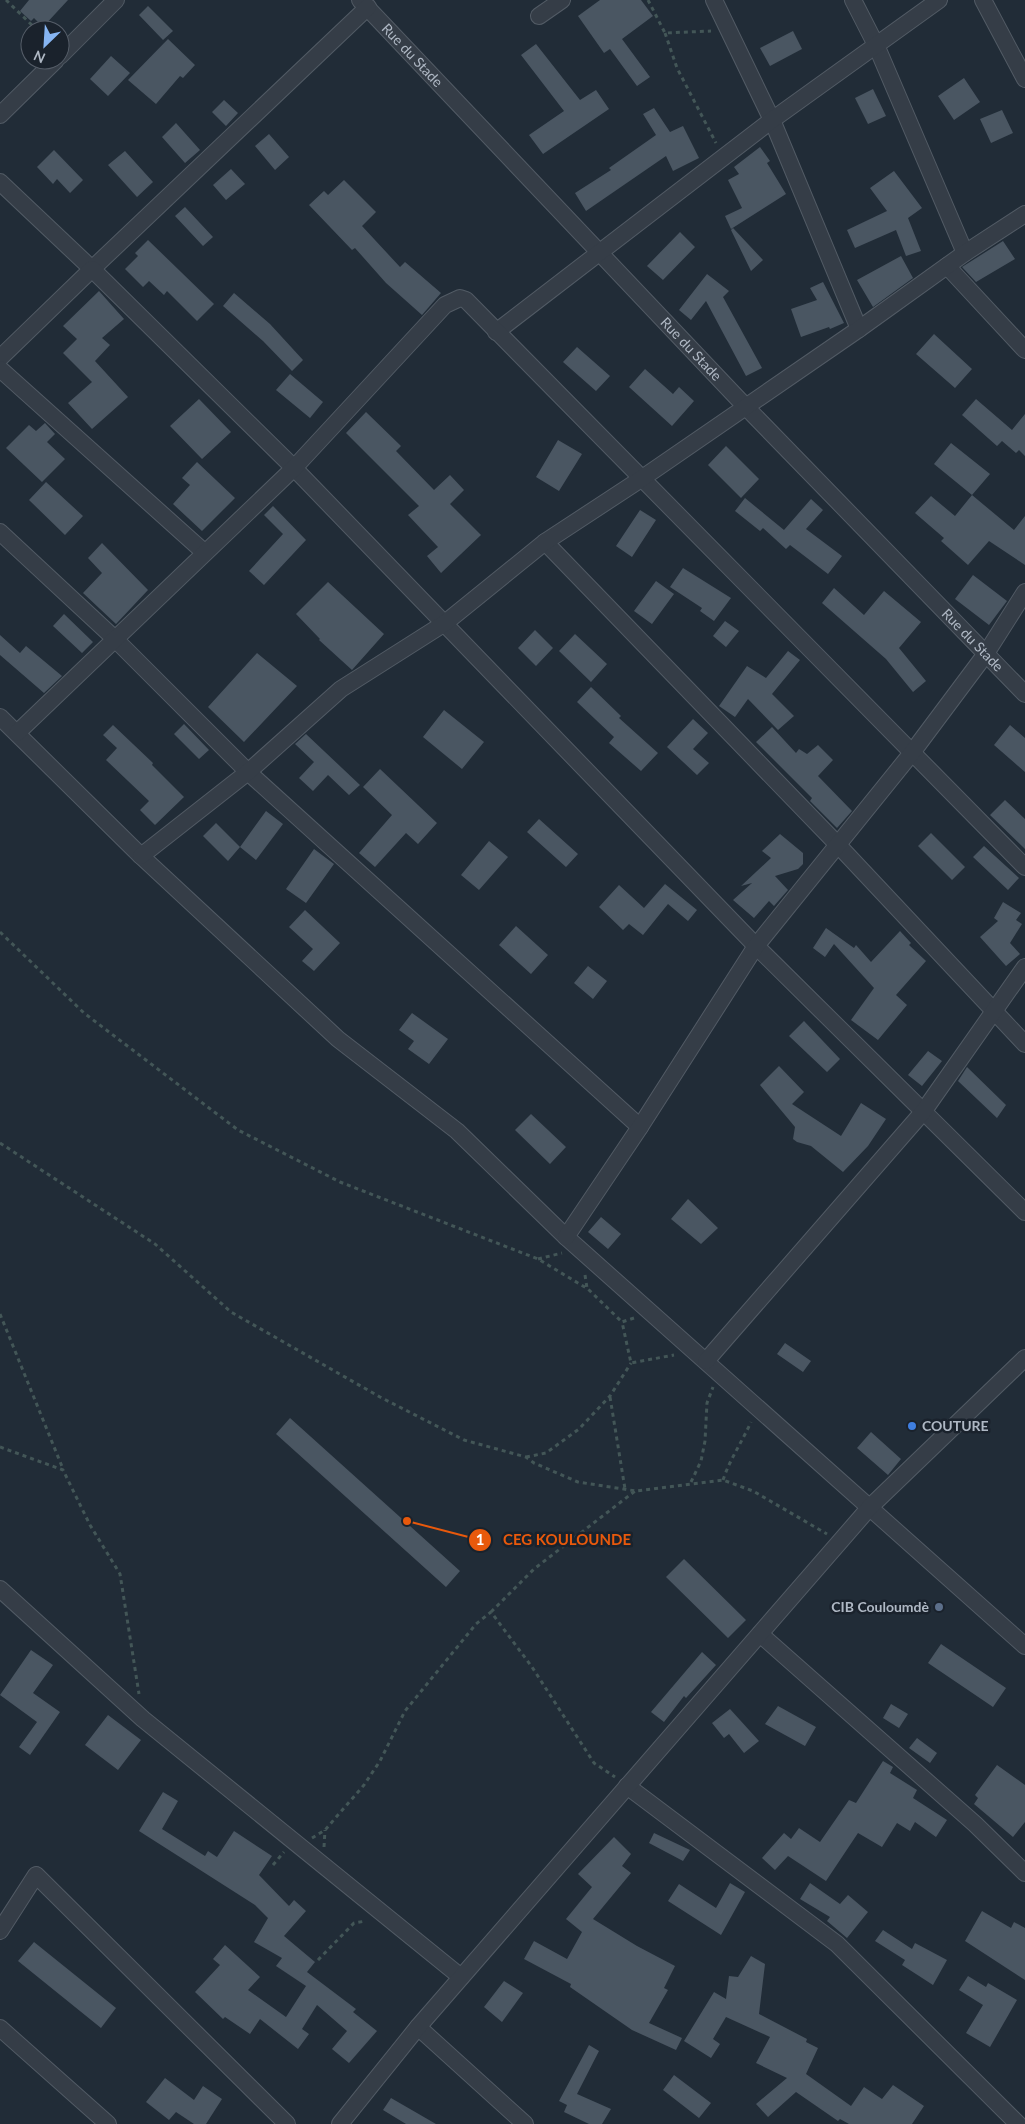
<svg xmlns="http://www.w3.org/2000/svg" width="1025" height="2124" font-family="Lato,sans-serif">
<style>
.building{fill:#4a5662}
.lines{fill:none;stroke-linecap:round;stroke-linejoin:round}
.minor-casing{stroke:#525b65;stroke-width:18}
.path{stroke:#435657;stroke-width:3;stroke-dasharray:4 4;stroke-linecap:butt}
.minor{stroke:#353d47;stroke-width:16}
.shop-dot{fill:#3f7fe0;stroke:#1a222c;stroke-width:2}
.service-dot{fill:#5c6f8a;stroke:#1a222c;stroke-width:2}
.labels{text-anchor:middle;stroke-width:5;stroke-linejoin:round;paint-order:stroke}
.street-label{font-size:14px;fill:#afb8c4;stroke:#1a222c}
.poi-label{font-size:14px;font-weight:bold;fill:#afb8c4;stroke:#1a222c;text-anchor:start}
.leader{fill:none;stroke:#e8590c;stroke-width:2}
.callout-dot{fill:#e8590c;stroke:#1a222c;stroke-width:2}
.mark-label{font-size:15px;text-anchor:middle;font-weight:bold;fill:#fff}
.callout-label{font-size:15px;text-anchor:middle;font-weight:bold;fill:#e8590c;stroke:#1a222c;stroke-width:5;stroke-linejoin:round;paint-order:stroke}
</style>
<rect width="100%" height="100%" fill="#212c37"/>
<!-- building -->
<path class="building" d="M29,0H68L43,27L34,18L31,21L20,11Z
M600,0H641L653,16L622,39L650,77L637,86L610,49L604,53L578,16Z
M148,6L173,31L163,40L139,15Z
M793,31L802,49L770,66L760,48Z
M168,39L195,65L183,78L180,76L156,104L128,80Z
M536,44L580,100L596,90L609,109L543,154L529,135L564,111L521,55Z
M111,56L130,73L108,96L90,79Z
M964,78L980,102L954,120L938,96Z
M873,89L886,116L868,124L855,98Z
M224,100L238,113L226,126L212,112Z
M654,108L670,132L683,126L699,158L673,171L666,156L586,211L575,193L611,170L609,168L656,135L643,114Z
M1002,110L1013,133L991,143L980,119Z
M176,123L200,150L185,163L162,137Z
M269,134L289,157L275,170L255,146Z
M760,147L770,161L767,163L786,194L731,229L725,216L742,208L728,180L739,174L734,167Z
M54,150L83,180L70,193L57,179L53,184L37,167Z
M125,151L153,182L137,197L108,165Z
M231,169L245,184L226,200L213,185Z
M894,171L922,208L908,218L921,251L906,256L896,230L855,248L847,230L887,211L870,188Z
M344,180L376,212L362,226L400,267L405,262L441,293L422,315L386,283L355,248L352,250L309,205L324,191L328,195Z
M185,207L213,237L203,246L175,216Z
M733,228L763,260L751,271L731,230Z
M680,232L695,247L663,280L647,266Z
M148,240L214,304L197,321L167,291L164,295L149,281L143,287L125,269L138,256L135,253Z
M1003,241L1015,259L976,282L962,267Z
M901,256L913,278L873,307L857,280Z
M707,274L729,291L723,297L762,368L746,376L706,301L691,320L679,310Z
M823,282L844,323L830,329L829,327L801,337L791,309L817,300L810,288Z
M99,291L124,319L102,338L110,345L95,361L128,397L92,429L68,403L92,382L63,353L77,339L63,326Z
M234,293L270,324L303,360L292,371L263,341L223,306Z
M934,334L972,369L955,388L916,354Z
M577,347L610,376L596,391L563,362Z
M645,369L673,394L679,387L694,401L672,426L629,387Z
M290,374L323,402L310,418L276,390Z
M199,399L231,432L202,459L170,426Z
M976,399L1012,430L1025,414V456L1019,450L1016,453L1002,441L997,446L962,415Z
M366,412L401,446L396,451L434,490L450,475L464,490L450,504L481,535L441,573L427,556L438,547L408,515L419,506L346,433Z
M45,423L55,434L47,442L65,459L42,482L6,448L29,425L36,431Z
M558,440L582,454L559,491L536,477Z
M951,443L990,474L972,495L934,464Z
M726,446L759,479L741,498L708,465Z
M197,462L235,498L202,531L173,504L190,485L182,478Z
M46,482L83,516L65,535L29,500Z
M972,495L1014,530L1025,516V565L989,541L968,565L941,541L944,538L915,513L931,496L955,516Z
M745,498L784,530L811,499L823,510L806,529L842,556L828,574L790,545L786,549L763,528L760,531L735,511Z
M273,506L306,540L264,585L249,571L283,534L264,515Z
M640,510L656,520L632,557L616,546Z
M102,543L148,590L116,624L83,593L102,573L88,558Z
M683,568L731,598L714,621L700,611L702,608L670,587Z
M973,575L1007,601L989,625L955,599Z
M656,581L674,594L652,624L634,611Z
M328,582L384,634L352,670L319,640L320,639L296,614Z
M834,588L864,615L884,591L921,622L899,648L926,681L913,692L886,659L822,603Z
M64,614L93,642L82,653L53,626Z
M725,621L739,631L726,647L713,636Z
M535,630L553,648L536,666L518,648Z
M575,634L607,664L591,682L559,651Z
M0,635L20,653L26,646L62,676L44,693L0,655Z
M788,651L800,660L772,694L794,716L778,730L748,699L735,717L719,706L747,666L766,678Z
M257,653L297,686L244,742L208,707Z
M591,687L621,716L619,718L658,753L641,771L609,743L614,737L577,702Z
M444,710L484,742L462,769L423,737Z
M693,719L708,733L693,749L709,763L697,775L667,747Z
M184,724L209,750L199,759L174,734Z
M113,725L153,763L152,765L184,797L155,825L140,810L149,801L106,760L117,748L103,735Z
M1010,725L1025,738V772L994,745Z
M772,727L796,753L799,749L807,754L818,745L833,760L818,776L852,811L837,828L810,801L812,798L756,742Z
M306,734L360,785L349,795L328,775L313,791L299,778L314,762L295,744Z
M380,769L437,823L418,844L406,833L375,867L359,853L392,815L363,787Z
M1005,800L1025,819V849L990,815Z
M266,811L283,824L256,860L240,847Z
M539,819L578,854L566,867L527,832Z
M216,823L240,847L228,861L203,836Z
M931,833L965,867L952,880L918,846Z
M780,834L803,853V864L798,869L775,876L788,890L774,906L769,901L754,918L733,900L752,883L741,886L771,858L762,851Z
M489,841L508,857L479,890L461,875Z
M984,846L1019,878L1008,890L973,857Z
M314,849L334,864L306,903L286,889Z
M665,884L697,910L688,921L668,904L643,935L629,924L623,930L599,907L619,885L644,908Z
M1003,902L1021,913L1016,920L1022,924L1010,943L1020,954L1006,966L980,937L998,921L994,918Z
M305,910L340,943L314,971L302,961L313,949L289,927Z
M516,926L548,955L531,974L499,945Z
M826,928L854,948L856,945L871,962L900,931L911,943L909,945L926,961L896,995L907,1005L878,1040L851,1020L874,988L834,944L825,957L813,948Z
M588,966L607,981L593,999L574,983Z
M412,1013L448,1039L429,1064L408,1049L414,1041L399,1030Z
M804,1021L840,1059L827,1072L789,1036Z
M928,1051L942,1061L922,1086L908,1075Z
M779,1066L804,1092L792,1104L841,1136L861,1103L886,1119L868,1146L843,1172L811,1146L797,1142L793,1139L795,1127L760,1085Z
M967,1067L1006,1105L997,1118L958,1081Z
M531,1114L566,1147L550,1164L515,1130Z
M688,1199L718,1228L701,1244L671,1219Z
M601,1217L621,1234L608,1249L588,1232Z
M785,1343L811,1361L803,1372L777,1354Z
M290,1418L460,1571L446,1587L276,1434Z
M871,1432L901,1459L888,1475L857,1448Z
M684,1559L746,1620L728,1638L666,1577Z
M941,1644L1006,1688L993,1707L928,1663Z
M31,1650L53,1665L33,1693L60,1712L30,1755L19,1747L37,1722L0,1695Z
M702,1652L716,1665L686,1698L684,1696L664,1722L651,1712Z
M891,1704L908,1714L899,1728L883,1718Z
M778,1706L816,1727L805,1746L765,1724Z
M730,1709L759,1741L744,1753L729,1734L724,1738L712,1723Z
M108,1715L141,1740L118,1770L85,1745Z
M917,1738L937,1753L930,1763L909,1748Z
M883,1761L893,1767L890,1773L917,1790L913,1798L947,1820L936,1837L915,1822L910,1831L897,1823L882,1847L858,1833L826,1881L788,1856L775,1870L762,1858L784,1833L791,1839L799,1828L820,1842L849,1800L856,1803Z
M997,1765L1025,1785V1822L1013,1837L974,1804L978,1798L975,1795Z
M163,1792L178,1801L162,1829L205,1856L208,1851L217,1857L234,1831L272,1856L259,1875L289,1906L294,1900L306,1911L284,1936L315,1962L307,1972L356,2009L353,2012L377,2031L349,2063L332,2049L347,2031L317,2005L302,2029L309,2034L298,2049L260,2019L250,2034L225,2017L223,2019L195,1992L220,1965L213,1959L225,1945L260,1977L248,1990L286,2017L306,1986L276,1966L282,1958L254,1942L268,1918L255,1905L139,1831Z
M654,1833L690,1850L683,1861L649,1843Z
M614,1837L631,1854L622,1866L631,1873L593,1919L637,1946L675,1966L664,1988L668,1990L649,2023L682,2038L676,2050L632,2030L570,1987L571,1984L524,1959L534,1941L567,1959L582,1932L566,1919L592,1887L578,1874Z
M730,1883L745,1892L721,1935L668,1901L679,1884L716,1908Z
M810,1883L840,1904L848,1895L868,1912L847,1938L827,1921L830,1917L800,1899Z
M982,1911L1011,1928L1014,1922L1025,1928V1980L965,1941Z
M883,1930L912,1949L915,1943L947,1960L933,1985L902,1965L905,1960L875,1941Z
M34,1942L116,2008L101,2028L18,1961Z
M751,1956L765,1964L759,2014L807,2039L806,2042L818,2048L806,2074L851,2106L864,2087L882,2099L893,2085L924,2106L912,2124H849L840,2119L838,2121L796,2092L768,2117L756,2104L787,2078L756,2063L770,2037L726,2017L713,2039L720,2044L711,2058L684,2041L714,1992L726,1999L729,1976L738,1977Z
M968,1976L986,1987L988,1983L1017,2000L990,2047L966,2033L983,2005L959,1990Z
M504,1981L523,1993L502,2022L484,2007Z
M589,2045L599,2051L577,2094L611,2109L602,2124H589L564,2112L567,2105L559,2101Z
M674,2075L711,2103L699,2118L663,2090Z
M165,2078L194,2100L203,2086L222,2099L206,2124H194L176,2112L169,2120L146,2102Z
M391,2098L436,2124H406L383,2110Z"/>
<g class="lines">
<!-- minor casing -->
<g class="minor-casing">
<g id="minor">
<path id="s1" d="M360,0L745,406L1025,694"/>
<path d="M714,0L772,120L859,329"/>
<path d="M853,0L876,45L965,253"/>
<path d="M983,0L1025,79"/>
<path d="M539,16L562,0"/>
<path d="M60,56L116,0"/>
<path d="M0,115L56,60"/>
<path d="M0,182L92,269L368,7"/>
<path d="M947,266L1025,350"/>
<path d="M496,332L772,120L939,0"/>
<path d="M0,358L92,269L294,468L756,946L1025,1212"/>
<path d="M0,369L204,552"/>
<path d="M0,532L114,638L248,772L640,1127"/>
<path d="M545,542L839,846L1025,1044"/>
<path d="M0,717L141,856L338,1039L457,1131L566,1237L1025,1646"/>
<path d="M17,733L294,468L445,305L460,298L466,300L1025,867"/>
<path d="M141,856L248,772L341,689L445,623L545,542L641,479L859,329L965,253L1025,214"/>
<path d="M566,1237L640,1127L756,946L911,754L985,655L1025,592"/>
<path d="M706,1361L923,1112L1025,967"/>
<path d="M0,1589L143,1719L461,1977"/>
<path d="M760,1634L975,1824L1025,1873"/>
<path d="M627,1786L837,1944L1018,2124"/>
<path d="M0,1931L36,1875L287,2124"/>
<path d="M418,2027L525,2124"/>
<path d="M0,2028L108,2124"/>
<path d="M340,2124L418,2027L870,1507L1025,1358"/>
</g>
</g>
<!-- path -->
<path class="path" d="M6,0L37,30
M648,0L665,33L711,31
M665,33L677,68L716,143
M0,932L84,1013L238,1130L340,1182L538,1259L588,1289L622,1322
M0,1143L155,1244L231,1312L380,1397L464,1440L526,1457L534,1463L578,1482L636,1491L723,1480L753,1491L827,1534
M538,1259L562,1253
M585,1275L587,1288
M0,1314L63,1469
M634,1318L622,1322L631,1363L674,1355
M610,1397L625,1489
M0,1447L63,1470L90,1525L120,1574L139,1694
M526,1457L546,1453L579,1429L610,1396L631,1363
M723,1480C730,1459 742,1442 751,1422
M691,1482L701,1461L705,1441L707,1403L713,1387
M491,1612L534,1569L635,1491
M312,1838L325,1830L364,1785L380,1761L405,1711L476,1624L491,1612L532,1667L594,1763L615,1777
M324,1847L325,1830
M273,1865L284,1852
M318,1960L354,1923L366,1921"/>
<!-- minor -->
<use href="#minor" class="minor"/>
</g>
<!-- markers -->
<circle class="shop-dot" cx="912" cy="1426" r="5"/>
<circle class="service-dot" cx="939" cy="1607" r="5"/>
<g class="labels">
<!-- street labels -->
<g class="street-label">
<text dy="5" stroke="none"><textPath href="#s1" startOffset="76">Rue du Stade</textPath></text>
<text dy="5" stroke="none"><textPath href="#s1" startOffset="481">Rue du Stade</textPath></text>
<text dy="5" stroke="none"><textPath href="#s1" startOffset="886">Rue du Stade</textPath></text>
</g>
<!-- poi labels -->
<g class="poi-label">
<text x="922" y="1431">COUTURE</text>
<text x="929" y="1612" text-anchor="end">CIB Couloumdè</text>
</g>
</g>
<!-- callouts -->
<path class="leader" d="M407 1521L480 1540"/>
<g class="callout-dot">
<circle cx="407" cy="1521" r="5"/>
<circle cx="480" cy="1540" r="12"/>
</g>
<g class="mark-label">
<text x="480" y="1545">1</text>
</g>
<g class="callout-label">
<text x="567" y="1545">CEG KOULOUNDE</text>
</g>
<!-- north arrow -->
<g transform="translate(45 45) rotate(205)"><circle r="24" fill="#1a222c" stroke="#565e69"/>
<path d="M0-4L9 19L0 12L-9 19Z" fill="#86b5f2"/>
<text y="-8" font-size="14" font-weight="bold" text-anchor="middle" fill="#afb8c4">N</text>
</g>
</svg>
